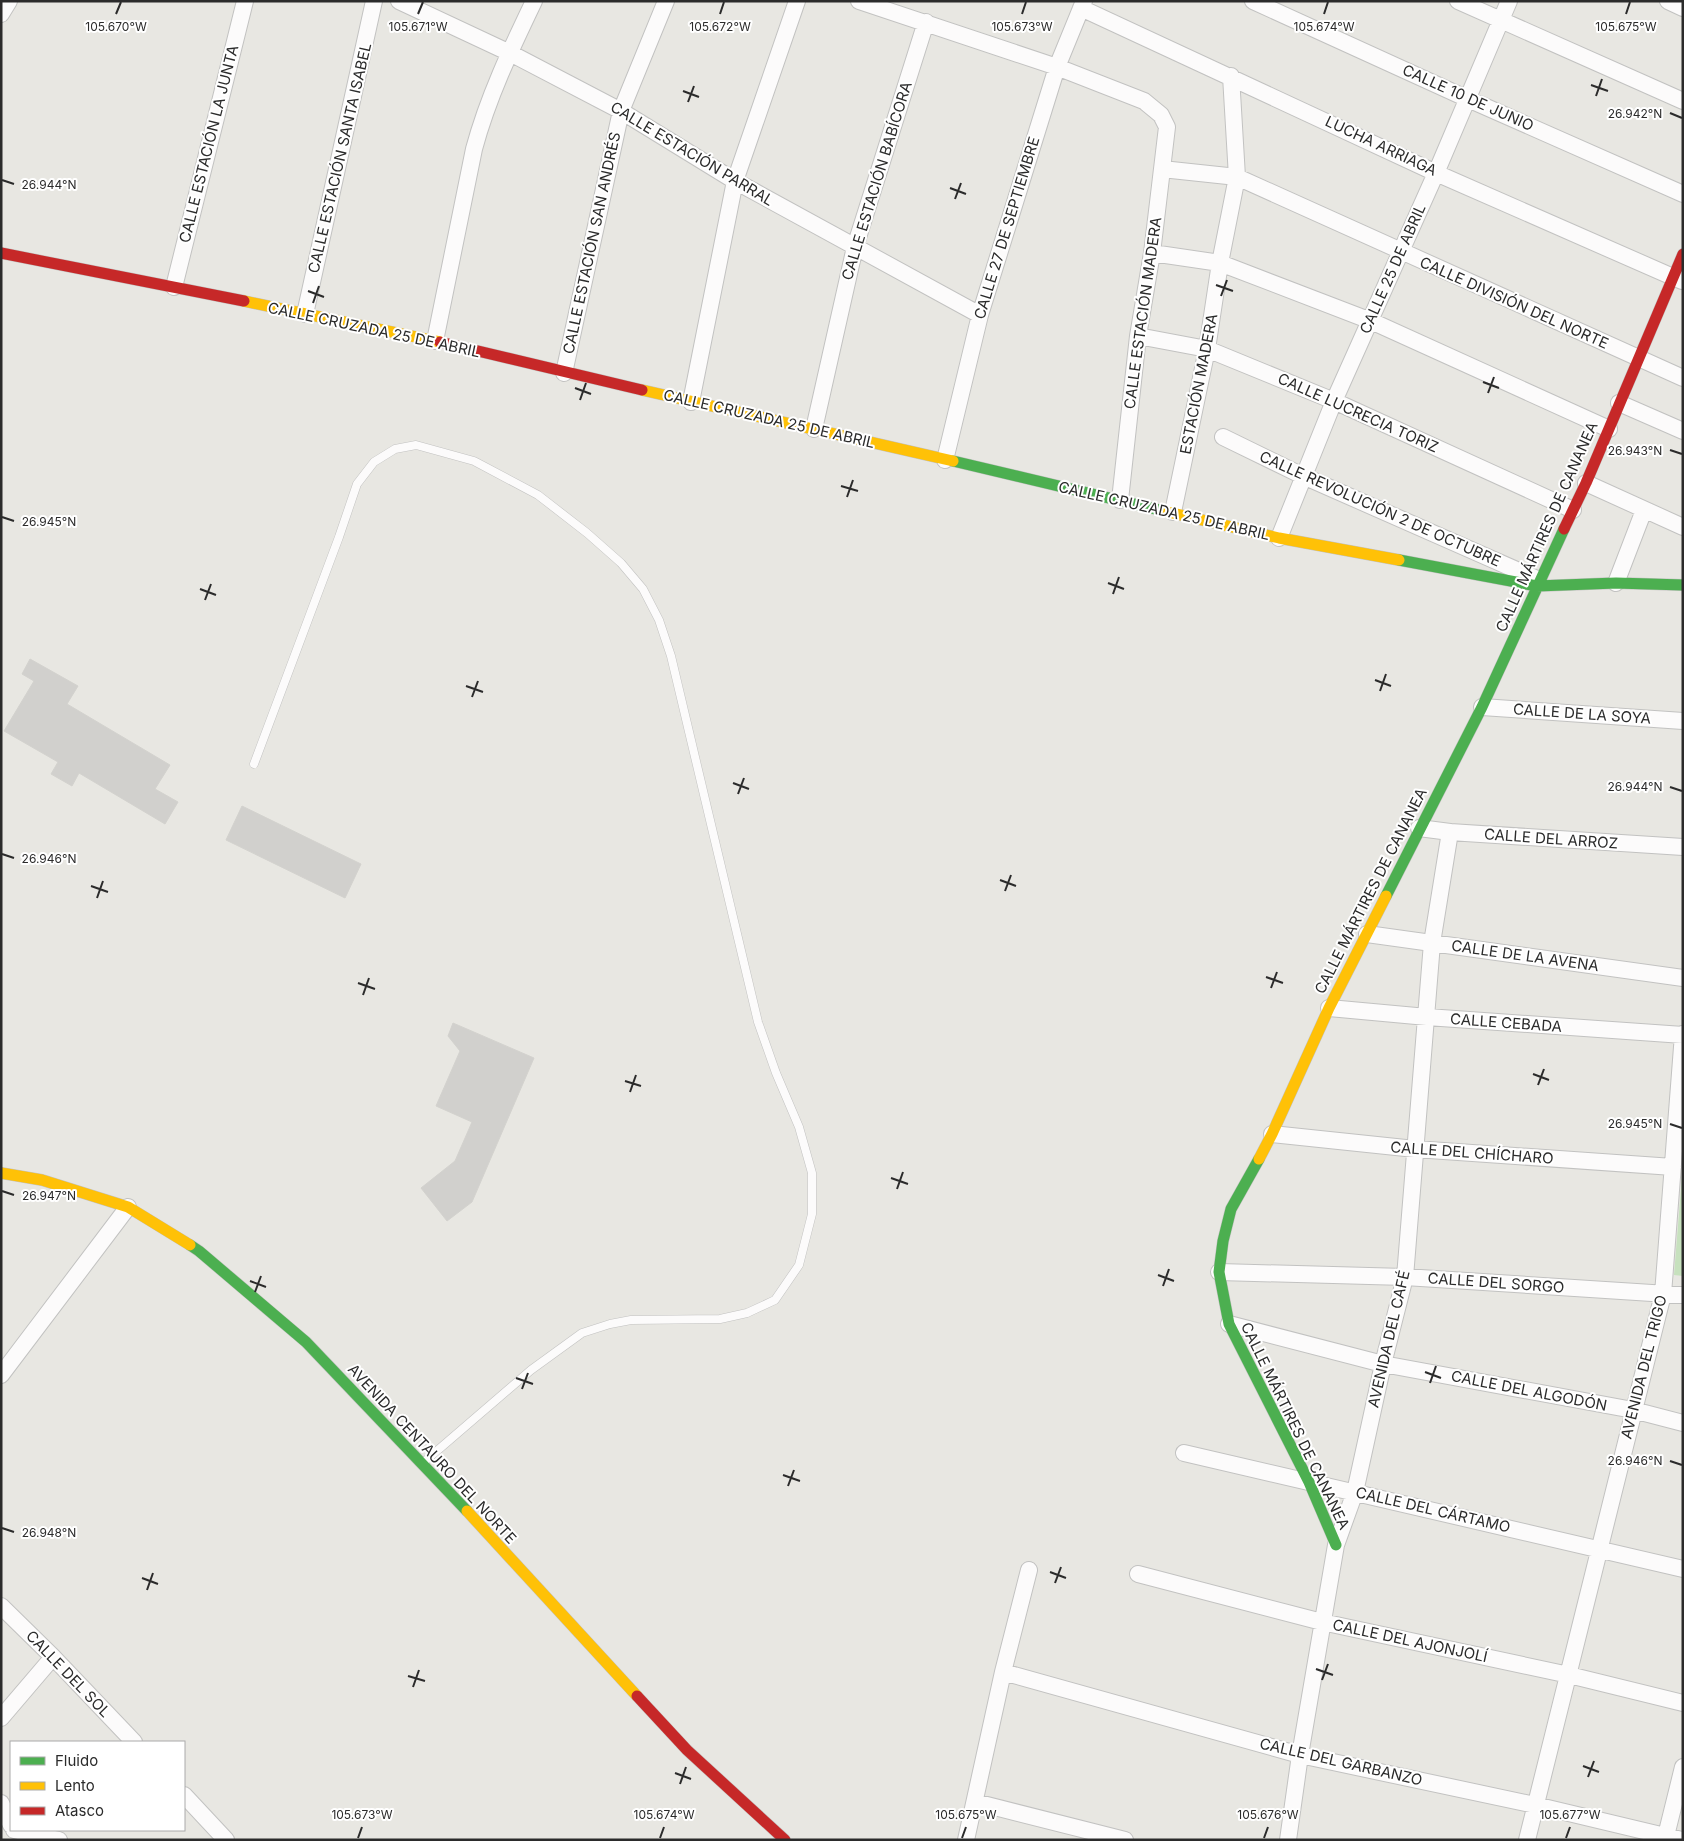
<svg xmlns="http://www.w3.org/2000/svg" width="1684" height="1841" font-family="Inter,sans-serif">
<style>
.green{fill:#c7e1be}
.building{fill:#d1d0cd;stroke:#d3d2ce}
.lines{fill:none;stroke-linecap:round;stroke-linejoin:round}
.lane-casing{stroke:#c2c2c1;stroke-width:9}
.street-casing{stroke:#c2c2c1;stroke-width:18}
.fast-casing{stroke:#c2c2c1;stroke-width:12}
.slow-casing{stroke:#c2c2c1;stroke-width:12}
.jam-casing{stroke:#c2c2c1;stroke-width:12}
.lane{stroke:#fcfbfb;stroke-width:8}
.street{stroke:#fcfbfb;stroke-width:16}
.fast{stroke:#4caf50;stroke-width:11}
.slow{stroke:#ffc107;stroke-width:11}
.jam{stroke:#c62828;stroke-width:11}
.ticks{fill:none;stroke:#2b2b2b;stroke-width:2}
.labels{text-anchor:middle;stroke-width:4;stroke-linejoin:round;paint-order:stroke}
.street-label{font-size:15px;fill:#2b2b2b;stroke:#fff}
.ticks-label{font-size:12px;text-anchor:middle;fill:#2b2b2b;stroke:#fff;stroke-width:4;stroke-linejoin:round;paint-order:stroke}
</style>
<rect width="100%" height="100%" fill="#e8e7e2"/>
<!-- green -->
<path class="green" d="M1683,1163V1276L1674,1275Z"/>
<!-- building -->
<path class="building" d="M30,659L78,686L67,704L170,765L155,789L178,802L165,824L79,773L72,786L51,774L58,762L4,731L34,681L22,674Z
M242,806L361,864L345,898L226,840Z
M453,1023L534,1058L472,1202L447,1221L421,1188L455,1161L472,1122L436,1106L460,1051L448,1036Z"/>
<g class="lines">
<!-- lane casing -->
<g class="lane-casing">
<path id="lane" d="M254,764L339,537L357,484L374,462L395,449L416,445L474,461L538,495L587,533L621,563L643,589L659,620L671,656L758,1022L776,1073L799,1127L812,1173V1214L799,1265L775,1300L747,1313L720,1319L631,1320L610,1324L582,1333L531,1370L424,1462"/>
</g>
<!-- street casing -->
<g class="street-casing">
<path id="street" d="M399,1L510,53L621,111L735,181L980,315
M859,1L1057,67L1144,101L1161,115L1167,127L1152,253L1138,336L1120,500
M1253,1L1468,99L1683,194
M1458,1L1683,101
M1668,1L1683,8
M1081,8L1436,173L1682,281
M1,14L9,1
M1162,169L1237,177L1683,378
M1152,253L1220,263L1371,321L1609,429
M174,287L245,1
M305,314L374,1
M1138,336L1207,349L1334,401L1573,510
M435,341L474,149C488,97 511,49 534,1
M564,373L621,111L666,1
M691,402L735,181L797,1
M1619,403L1683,431
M814,429L855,247L926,22
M1223,437L1303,476L1537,579
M945,460L980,315L1057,67L1084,1
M1586,483L1683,527
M1173,512L1207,349L1220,263L1237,177L1231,76
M1279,538L1334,401L1436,173L1509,1
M1616,583L1644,510
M1482,707L1683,721
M1419,828L1450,832L1683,847
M1367,934L1683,978
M1329,1008L1427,1017L1683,1035
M1272,1134L1415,1149L1673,1167
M1219,1272L1405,1277L1683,1295
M1229,1324L1383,1364L1633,1410L1683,1423
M1,1375L128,1207
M1184,1453L1683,1569
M1138,1574L1322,1622L1569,1675L1683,1703
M1,1606L53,1657L134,1742
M1003,1672L1300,1755L1535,1805L1682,1840
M1,1718L53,1657
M184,1795L226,1840
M975,1802L1125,1840
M1,1803L11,1825
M14,1830L59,1840
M966,1840L1003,1672L1029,1570
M1288,1840L1300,1755L1336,1545L1355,1492L1383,1364L1405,1277L1432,943L1450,832
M1527,1840L1663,1294L1683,1034
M1665,1840L1683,1767"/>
</g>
<!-- fast casing -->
<g class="fast-casing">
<path id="fast" d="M953,461L1168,512
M1399,560L1537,586L1616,583L1683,585
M1386,896L1482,707L1564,529
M1259,1159L1231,1209L1223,1241L1219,1272L1229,1324L1309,1482L1336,1545
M190,1245L199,1251L306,1342L467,1511"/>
</g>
<!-- slow casing -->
<g class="slow-casing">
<path id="slow" d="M244,301L440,342
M642,390L953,461
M1168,512L1279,538L1399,560
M1259,1159L1272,1134L1329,1008L1386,896
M1,1173L42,1180L128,1207L190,1245
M467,1511L637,1696"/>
</g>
<!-- jam casing -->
<g class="jam-casing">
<path id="jam" d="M1,253L244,301
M440,342L642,390
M1564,529L1586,483L1683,254
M637,1696L687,1750L785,1840"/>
</g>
<!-- lane -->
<use href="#lane" class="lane"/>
<!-- street -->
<use href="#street" class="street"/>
<!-- fast -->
<use href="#fast" class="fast"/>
<!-- slow -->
<use href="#slow" class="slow"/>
<!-- jam -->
<use href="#jam" class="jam"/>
</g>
<!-- ticks -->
<path class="ticks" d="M116,14L121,2M418,14L423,2M720,14L724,2M1022,14L1026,2M1324,14L1328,2M1626,14L1630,2M1591,85L1608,91M683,91L699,97M1596,96L1602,79M688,102L694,86M1670,113L1682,118M2,180L14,184M950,188L966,194M955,199L961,183M1216,285L1233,291M308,291L324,297M1221,296L1227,280M313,303L319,286M1483,382L1499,388M575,388L591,394M1488,393L1494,377M580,400L586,383M1670,450L1682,454M841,486L858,491M847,497L853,480M2,517L14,521M1108,583L1124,589M200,589L216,595M1113,594L1119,577M205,600L211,584M1375,680L1391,686M466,686L483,692M1380,691L1386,674M472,697L478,681M733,783L749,789M1670,787L1682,791M738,794L744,778M2,854L14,858M1000,880L1016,886M91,886L108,892M1005,891L1011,875M97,898L103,881M1266,977L1283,983M358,983L375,989M1271,988L1277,972M363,995L369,978M1533,1074L1549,1080M625,1081L641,1086M1538,1085L1544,1069M630,1092L636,1075M1670,1124L1682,1128M891,1178L908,1184M897,1189L903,1172M2,1191L14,1195M1158,1275L1174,1281M250,1281L266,1287M1163,1286L1169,1269M255,1292L261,1276M1425,1372L1441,1378M516,1378L533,1384M1430,1383L1436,1366M522,1389L528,1373M1670,1461L1682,1465M783,1475L800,1481M788,1486L794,1470M2,1528L14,1532M1050,1572L1066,1578M142,1578L158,1584M1055,1583L1061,1567M147,1590L153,1573M1316,1669L1333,1675M408,1676L425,1681M1322,1680L1328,1664M413,1687L419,1670M1583,1766L1599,1772M675,1773L691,1779M1588,1777L1594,1761M680,1784L686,1767M358,1838L362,1827M660,1838L664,1827M962,1838L966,1827M1264,1838L1268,1827M1566,1838L1570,1827"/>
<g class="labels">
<!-- street labels -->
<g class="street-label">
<text transform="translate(1468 98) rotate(24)" y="5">CALLE 10 DE JUNIO</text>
<text transform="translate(209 144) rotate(-76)" y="5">CALLE ESTACIÓN LA JUNTA</text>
<text transform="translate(1381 146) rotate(25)" y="5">LUCHA ARRIAGA</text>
<text transform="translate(692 154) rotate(31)" y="5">CALLE ESTACIÓN PARRAL</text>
<text transform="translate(340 158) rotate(-77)" y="5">CALLE ESTACIÓN SANTA ISABEL</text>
<text transform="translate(877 181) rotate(-73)" y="5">CALLE ESTACIÓN BABÍCORA</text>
<text transform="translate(1007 228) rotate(-73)" y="5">CALLE 27 DE SEPTIEMBRE</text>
<text transform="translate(592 243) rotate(-78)" y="5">CALLE ESTACIÓN SAN ANDRÉS</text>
<text transform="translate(1393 269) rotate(-66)" y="5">CALLE 25 DE ABRIL</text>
<text transform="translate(1514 303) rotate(24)" y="5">CALLE DIVISIÓN DEL NORTE</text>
<text transform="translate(1143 313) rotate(-82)" y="5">CALLE ESTACIÓN MADERA</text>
<text transform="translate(374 330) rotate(12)" y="5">CALLE CRUZADA 25 DE ABRIL</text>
<text transform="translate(1199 384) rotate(-79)" y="5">ESTACIÓN MADERA</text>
<text transform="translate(1358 413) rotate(24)" y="5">CALLE LUCRECIA TORIZ</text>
<text transform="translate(769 419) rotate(13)" y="5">CALLE CRUZADA 25 DE ABRIL</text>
<text transform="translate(1380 509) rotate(24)" y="5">CALLE REVOLUCIÓN 2 DE OCTUBRE</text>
<text transform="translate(1164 511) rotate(13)" y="5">CALLE CRUZADA 25 DE ABRIL</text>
<text transform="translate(1547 527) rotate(-66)" y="5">CALLE MÁRTIRES DE CANANEA</text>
<text transform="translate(1582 714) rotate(4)" y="5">CALLE DE LA SOYA</text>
<text transform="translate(1551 839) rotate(4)" y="5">CALLE DEL ARROZ</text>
<text transform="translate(1371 891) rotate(-63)" y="5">CALLE MÁRTIRES DE CANANEA</text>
<text transform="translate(1525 956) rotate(8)" y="5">CALLE DE LA AVENA</text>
<text transform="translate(1506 1023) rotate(4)" y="5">CALLE CEBADA</text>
<text transform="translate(1472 1153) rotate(4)" y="5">CALLE DEL CHÍCHARO</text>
<text transform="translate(1496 1283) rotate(4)" y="5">CALLE DEL SORGO</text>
<text transform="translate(1389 1339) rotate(-77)" y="5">AVENIDA DEL CAFÉ</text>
<text transform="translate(1644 1367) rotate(-76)" y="5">AVENIDA DEL TRIGO</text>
<text transform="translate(1529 1391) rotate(11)" y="5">CALLE DEL ALGODÓN</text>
<text transform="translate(1295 1426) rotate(64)" y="5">CALLE MÁRTIRES DE CANANEA</text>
<text transform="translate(432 1454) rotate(47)" y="5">AVENIDA CENTAURO DEL NORTE</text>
<text transform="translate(1433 1510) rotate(13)" y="5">CALLE DEL CÁRTAMO</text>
<text transform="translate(1410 1641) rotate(12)" y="5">CALLE DEL AJONJOLÍ</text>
<text transform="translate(68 1674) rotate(46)" y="5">CALLE DEL SOL</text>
<text transform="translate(1341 1762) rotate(13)" y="5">CALLE DEL GARBANZO</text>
</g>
</g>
<g class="ticks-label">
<text x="116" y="31">105.670°W</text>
<text x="418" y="31">105.671°W</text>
<text x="720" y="31">105.672°W</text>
<text x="1022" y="31">105.673°W</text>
<text x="1324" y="31">105.674°W</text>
<text x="1626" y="31">105.675°W</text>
<text x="1635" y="118">26.942°N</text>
<text x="49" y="189">26.944°N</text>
<text x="1635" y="455">26.943°N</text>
<text x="49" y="526">26.945°N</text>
<text x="1635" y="791">26.944°N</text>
<text x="49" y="863">26.946°N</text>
<text x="1635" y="1128">26.945°N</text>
<text x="49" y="1200">26.947°N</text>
<text x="1635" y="1465">26.946°N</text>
<text x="49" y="1537">26.948°N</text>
<text x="362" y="1819">105.673°W</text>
<text x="664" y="1819">105.674°W</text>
<text x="966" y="1819">105.675°W</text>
<text x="1268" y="1819">105.676°W</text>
<text x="1570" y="1819">105.677°W</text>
</g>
<!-- border -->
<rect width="1684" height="1841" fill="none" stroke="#2b2b2b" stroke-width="5"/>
<!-- legend -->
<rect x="10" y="1741" width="175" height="90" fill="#ffffff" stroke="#aaaaaa"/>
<rect x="20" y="1757" width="25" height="8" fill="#4caf50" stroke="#aaaaaa"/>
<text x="55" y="1766" font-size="15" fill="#2b2b2b">Fluido</text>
<rect x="20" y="1782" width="25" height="8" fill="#ffc107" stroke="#aaaaaa"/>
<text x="55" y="1791" font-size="15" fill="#2b2b2b">Lento</text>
<rect x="20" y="1807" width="25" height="8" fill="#c62828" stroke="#aaaaaa"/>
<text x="55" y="1816" font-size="15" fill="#2b2b2b">Atasco</text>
</svg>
